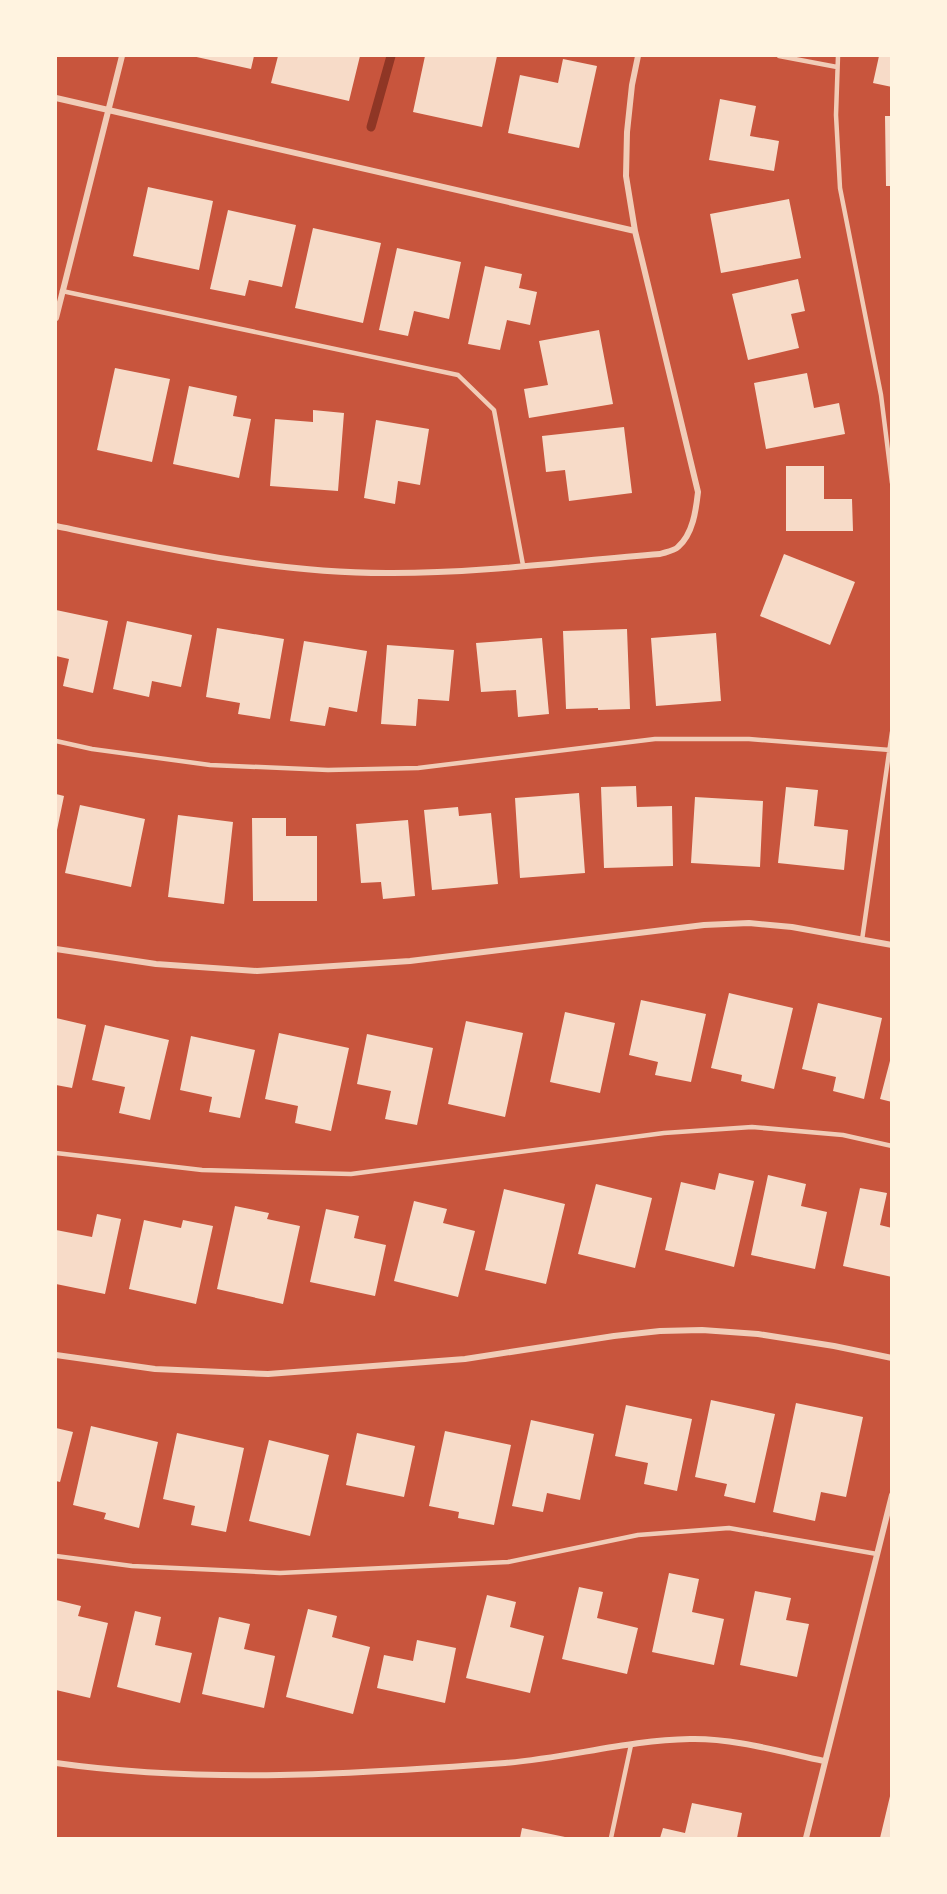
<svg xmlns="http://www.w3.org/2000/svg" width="947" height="1894" font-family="Barlow,sans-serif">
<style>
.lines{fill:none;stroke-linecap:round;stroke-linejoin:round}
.stream{stroke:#8f3625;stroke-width:9}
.building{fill:#f7dbc8}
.service{stroke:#f1ccb7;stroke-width:4.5}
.minor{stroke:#f1ccb7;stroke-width:6}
</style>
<rect width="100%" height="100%" fill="#c8553d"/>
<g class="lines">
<!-- stream -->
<path class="stream" d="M371,127L391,56"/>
</g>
<!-- building -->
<path class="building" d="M192,56H254L251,69Z
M278,56H360L349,101L271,83Z
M425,56H497L482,127L413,112Z
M879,56H892V87L873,83Z
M563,59L597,66L579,148L508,133L520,75L558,83Z
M720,99L756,106L750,136L779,141L774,171L709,160Z
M885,116H892V186H886Z
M148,187L213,201L199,270L133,256Z
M789,199L801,258L721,273L710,214Z
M228,210L296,225L282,287L249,280L245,296L210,289Z
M313,228L381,243L363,323L295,308Z
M397,248L461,262L449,319L414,311L408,336L379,330Z
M485,266L522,274L519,288L537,292L530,325L507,320L500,350L468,344Z
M798,279L805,311L791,314L799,348L748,360L732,294Z
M599,330L613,404L529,418L524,389L548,385L539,341Z
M115,368L170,379L152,462L97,450Z
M807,373L814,408L839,403L845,434L766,449L754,383Z
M189,386L237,396L233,416L251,419L239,478L173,464Z
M313,410L344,413L338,491L270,486L275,419L313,422Z
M376,420L429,429L420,485L398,481L395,504L364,498Z
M624,427L632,493L569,501L565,470L546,472L542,436Z
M786,466H824V499H852L853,531H786Z
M784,554L855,582L830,645L760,616Z
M56,610L108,621L93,693L63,686L69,659L56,656Z
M127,621L192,635L181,687L152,681L149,697L113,689Z
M217,628L284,639L270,719L238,714L240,703L206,697Z
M627,629L630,709L598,710V708L566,709L563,631Z
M716,633L721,701L656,706L651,638Z
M542,638L549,714L518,717L516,690L481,692L476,643Z
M304,641L367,651L357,712L329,707L325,726L290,721Z
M387,645L454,650L449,701L418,699L416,726L381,724Z
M636,786L637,807L672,806L673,866L604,868L601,787Z
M786,787L818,790L814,826L848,830L844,870L778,863Z
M579,793L585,873L520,878L515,798Z
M56,794L64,796L57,830H56Z
M695,797L763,801L760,867L691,863Z
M80,805L145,819L131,887L65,873Z
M458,807L459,816L491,813L498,884L432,890L424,810Z
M178,815L233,822L224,904L168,897Z
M252,818H286V836H317V901H253Z
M408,820L415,896L383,899L381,882L361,883L356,824Z
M729,993L793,1008L774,1089L741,1081L742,1075L711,1068Z
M641,1000L706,1014L691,1082L655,1075L658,1062L629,1055Z
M818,1003L882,1018L864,1099L833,1091L836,1077L802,1069Z
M565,1012L615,1023L600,1093L550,1082Z
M56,1018L86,1025L72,1088L56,1085Z
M466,1021L523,1033L505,1117L448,1104Z
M105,1025L169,1040L150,1120L119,1113L125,1087L92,1080Z
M279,1033L349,1048L331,1131L295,1123L298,1106L265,1099Z
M367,1034L433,1048L417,1125L385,1119L391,1091L357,1084Z
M191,1036L255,1050L240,1118L209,1112L212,1097L180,1090Z
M891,1057H892V1102L880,1099Z
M719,1173L754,1181L734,1267L665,1250L681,1182L715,1190Z
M768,1175L806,1184L801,1206L827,1212L815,1269L751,1255Z
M596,1184L652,1198L635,1268L578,1254Z
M860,1188L887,1193L880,1225L892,1228V1277L843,1266Z
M504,1189L565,1204L546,1284L485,1270Z
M414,1201L447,1209L443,1223L475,1231L458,1297L394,1281Z
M235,1206L269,1213L267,1219L300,1226L283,1304L217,1289Z
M326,1209L359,1216L354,1238L386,1245L375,1296L310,1282Z
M97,1214L121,1219L105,1294L56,1284V1230L92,1237Z
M144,1220L181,1228L183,1220L213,1226L196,1304L129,1289Z
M711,1400L775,1414L755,1503L724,1496L727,1484L695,1477Z
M796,1403L863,1417L846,1497L821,1492L815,1521L773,1512Z
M626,1405L692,1419L677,1491L644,1484L648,1463L615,1456Z
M531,1420L594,1434L580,1500L547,1493L543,1512L512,1506Z
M91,1426L158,1442L139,1528L104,1519L106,1513L73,1505Z
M56,1428L73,1432L60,1482L56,1481Z
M445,1431L511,1445L494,1525L458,1518L459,1512L429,1506Z
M177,1433L244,1448L226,1532L191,1525L195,1506L163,1499Z
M357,1433L415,1446L404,1497L346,1485Z
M269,1440L329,1455L310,1536L249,1521Z
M669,1573L699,1579L692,1612L724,1619L714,1665L652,1652Z
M579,1587L603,1592L597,1618L638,1628L627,1674L562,1659Z
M755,1591L791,1598L786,1620L809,1624L797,1677L740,1665Z
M487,1595L516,1602L510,1627L544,1636L530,1693L466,1678Z
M56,1600L81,1606L78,1616L108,1623L90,1698L56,1690Z
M308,1609L337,1616L332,1637L370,1647L353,1714L286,1697Z
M135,1611L161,1617L155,1645L192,1653L180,1703L117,1687Z
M219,1617L250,1624L244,1649L275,1656L264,1708L202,1694Z
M417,1640L456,1648L445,1703L377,1688L384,1655L413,1661Z
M892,1792V1838H880L891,1792Z
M692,1803L742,1813L737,1838H660L663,1828L685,1833Z
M522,1828L565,1837V1838H520Z"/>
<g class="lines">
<!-- service -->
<path class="service" d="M779,56L837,67
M838,56L836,115L840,188L881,395L892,483
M62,291L458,375L494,410L523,565
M56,741L92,749L210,765L328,770L418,768L655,739H749L890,750
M862,940L892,732
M56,1153L202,1170L351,1174L664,1133L752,1127L843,1135L892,1146
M56,1556L132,1566L280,1573L508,1562L638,1535L729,1528L877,1554
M611,1838L631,1745"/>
<!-- minor -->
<path class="minor" d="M56,98L635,231
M56,318L122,56
M56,526C166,549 279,574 393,573C482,573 571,561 660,554C666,552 674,551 678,547C693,534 696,510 698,492L635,231L626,176L627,132L632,85L638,56
M56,949L156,964L257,971L410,961L704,925L749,923L792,927L892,945
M56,1355L155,1369L268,1374L465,1359L614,1336L660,1331L702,1330L758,1334L834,1346L892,1358
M56,1763C204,1784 356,1774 505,1763C567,1758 628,1740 690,1739C734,1738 781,1752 824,1761
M806,1838L892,1495"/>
</g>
<!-- border -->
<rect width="947" height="1894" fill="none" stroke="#fff3e0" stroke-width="114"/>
</svg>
